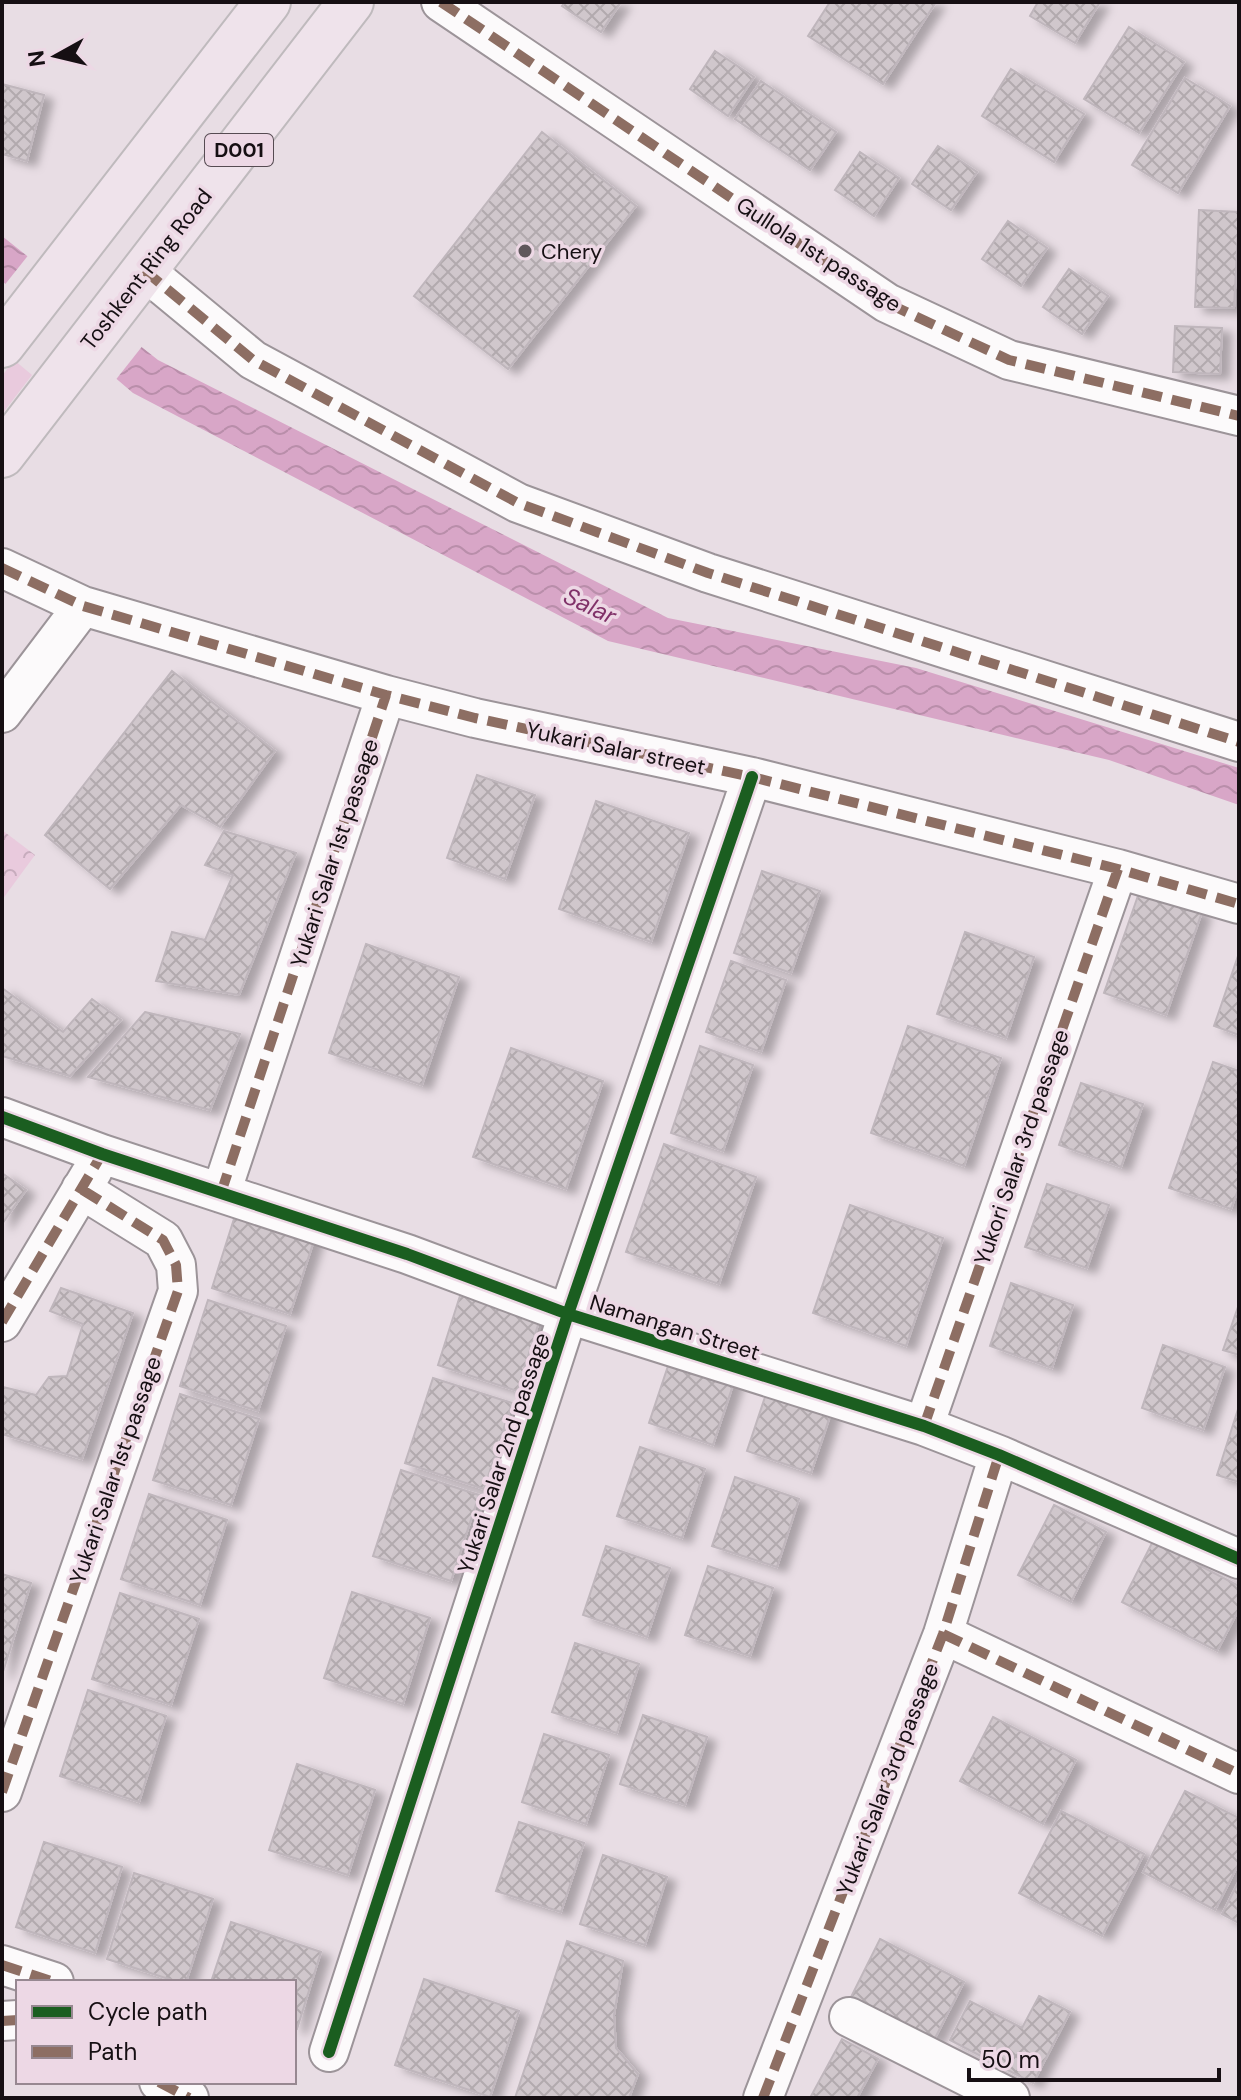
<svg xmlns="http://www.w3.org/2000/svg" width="1241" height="2100" font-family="'DM Sans',sans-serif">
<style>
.green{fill:#e9cadd}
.forest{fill:url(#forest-crowns)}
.water{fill:url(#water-waves)}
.pier{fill:#e8dde4}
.building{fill:url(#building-cross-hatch);stroke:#bfb6bc;stroke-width:2;filter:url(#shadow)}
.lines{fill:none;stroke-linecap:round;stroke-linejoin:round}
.minor-casing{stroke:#9c9499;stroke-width:42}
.highway-casing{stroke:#bfbabd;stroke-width:48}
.minor{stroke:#fcfafb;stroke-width:38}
.highway{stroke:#efe3eb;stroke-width:44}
.quiet{stroke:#8d6e63;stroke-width:10;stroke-dasharray:20 10;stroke-linecap:butt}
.cycleway-casing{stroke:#edd8e5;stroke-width:17}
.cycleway{stroke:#1b5e20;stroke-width:12}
.poi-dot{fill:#60575c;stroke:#edd8e5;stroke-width:3}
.labels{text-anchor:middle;stroke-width:7;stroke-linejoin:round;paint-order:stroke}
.shield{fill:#edd8e5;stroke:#564b52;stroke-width:2}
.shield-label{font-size:20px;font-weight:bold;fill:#160f13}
.poi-label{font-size:22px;fill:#160f13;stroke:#edd8e5;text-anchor:start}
.street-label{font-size:22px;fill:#160f13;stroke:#edd8e5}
.water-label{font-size:24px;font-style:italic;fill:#813269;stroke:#edd8e5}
</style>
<defs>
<pattern id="forest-crowns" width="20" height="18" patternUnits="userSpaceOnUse" patternTransform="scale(2)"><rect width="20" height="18" fill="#e9cadd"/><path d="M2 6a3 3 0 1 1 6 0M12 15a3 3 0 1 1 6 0" fill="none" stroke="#c7acbd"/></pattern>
<pattern id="water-waves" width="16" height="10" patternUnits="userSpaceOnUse" patternTransform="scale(2)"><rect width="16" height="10" fill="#d8a6c7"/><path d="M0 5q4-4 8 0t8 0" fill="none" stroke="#b98eaa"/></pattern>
<pattern id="building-cross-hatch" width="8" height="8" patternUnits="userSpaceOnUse" patternTransform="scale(2)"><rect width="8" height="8" fill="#d0c7cc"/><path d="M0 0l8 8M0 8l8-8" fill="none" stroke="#b2aaae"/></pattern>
<filter id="shadow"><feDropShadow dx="9" dy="5" stdDeviation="4" flood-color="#0004"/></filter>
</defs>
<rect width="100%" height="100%" fill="#e8dde4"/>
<!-- green -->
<path class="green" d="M14,360L32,375L2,414V376Z"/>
<!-- forest -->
<path class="forest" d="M2,830L35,855L2,900Z"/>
<!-- water -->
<path class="water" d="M2,236L158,360L668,618L916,668L1239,768V805L1109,760L608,641L133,393L2,281Z"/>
<!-- pier -->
<path class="pier" d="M30,253L144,344L114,382L3,287Z"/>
<!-- building -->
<path class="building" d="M565,2H621L601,32L562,6Z
M830,2H936L883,84L808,36Z
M1038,2H1100L1075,43L1030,16Z
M1129,27L1184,62L1139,133L1084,99Z
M715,51L754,77L728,116L690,89Z
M1011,69L1084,114L1054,162L982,116Z
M1185,78L1230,106L1178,193L1132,165Z
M761,81L836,132L810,170L735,119Z
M2,84L44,95L27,161L2,154Z
M542,132L636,206L508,369L414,296Z
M938,146L977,172L951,210L912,184Z
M860,152L899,178L874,216L835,190Z
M1199,210L1239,212L1234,308L1195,307Z
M1008,221L1047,248L1021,286L982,259Z
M1069,269L1108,296L1082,334L1043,307Z
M1175,326L1222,328L1220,374L1173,372Z
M172,671L275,751L220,827L181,805L110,889L45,835Z
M477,775L535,795L505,879L447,858Z
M596,801L689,833L651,942L559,909Z
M224,831L296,853L239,995L156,981L172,932L205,940L233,875L205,865Z
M762,871L820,891L791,973L734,953Z
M1140,890L1202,912L1166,1015L1104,993Z
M965,932L1034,957L1006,1038L937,1014Z
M366,944L459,977L422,1085L329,1053Z
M1239,953V1035L1214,1026Z
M731,961L786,980L761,1052L706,1032Z
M2,988L63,1032L92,999L121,1020L70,1076L2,1056Z
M145,1012L240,1034L210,1110L88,1077Z
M908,1026L1001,1058L964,1166L871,1133Z
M700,1046L753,1065L723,1151L671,1133Z
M511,1048L603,1081L566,1189L473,1157Z
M1213,1062L1239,1071V1187L1231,1209L1169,1188Z
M1081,1083L1143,1104L1121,1167L1059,1145Z
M664,1144L756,1177L719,1284L626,1252Z
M2,1173L26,1190L2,1224Z
M1047,1184L1109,1205L1087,1268L1025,1247Z
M239,1203L318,1228L290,1314L212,1288Z
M850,1205L943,1238L906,1346L813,1313Z
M465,1280L544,1306L517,1391L438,1365Z
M1011,1283L1073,1305L1052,1368L990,1346Z
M61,1288L133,1313L82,1459L2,1434L3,1387L36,1395L49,1377L67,1376L83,1324L50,1311Z
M208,1300L286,1326L258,1411L180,1386Z
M1239,1304V1355L1223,1350Z
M1163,1345L1225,1367L1203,1430L1142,1408Z
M672,1354L736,1376L713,1445L649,1423Z
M433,1378L512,1403L484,1489L405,1463Z
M770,1382L834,1404L811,1473L747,1451Z
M180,1394L259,1419L231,1505L153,1480Z
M1239,1406V1482L1217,1475Z
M640,1447L705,1469L682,1538L617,1516Z
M401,1470L479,1495L451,1581L373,1556Z
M735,1477L799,1499L777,1567L712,1546Z
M149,1494L227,1520L200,1605L121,1579Z
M1054,1505L1106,1532L1071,1602L1018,1575Z
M1153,1541L1239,1586V1609L1217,1651L1122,1602Z
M606,1546L670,1568L647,1637L583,1615Z
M708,1566L773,1588L750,1656L685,1635Z
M2,1574L31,1583L2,1675Z
M352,1592L430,1618L403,1704L324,1678Z
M120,1593L199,1619L171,1705L92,1679Z
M575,1643L639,1664L617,1733L552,1712Z
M88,1690L166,1716L139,1802L60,1776Z
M643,1715L707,1737L685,1805L620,1784Z
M993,1717L1076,1760L1043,1824L960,1781Z
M544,1734L609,1755L586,1824L522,1802Z
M297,1764L375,1790L348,1875L269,1850Z
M1185,1791L1239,1818V1863L1215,1910L1143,1872Z
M1061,1811L1144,1854L1102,1936L1019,1893Z
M519,1822L584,1843L561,1912L496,1891Z
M44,1842L122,1867L95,1953L16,1927Z
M603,1855L667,1877L645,1945L580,1924Z
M134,1873L213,1899L186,1982H178L107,1959Z
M1239,1881V1923L1222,1914Z
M231,1922L321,1952L297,2029L294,2028V1982H211Z
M880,1939L964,1982L934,2040L851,1997Z
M567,1941L623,1961L614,2015L616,2048L638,2074L629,2098H515Z
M424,1979L519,2011L490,2097L395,2065Z
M1039,1996L1070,2012L1033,2083L950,2040L970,2001L1022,2028Z
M842,2039L878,2059L857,2098H810Z"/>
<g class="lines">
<!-- minor casing -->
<g class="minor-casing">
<path id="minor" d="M441,2L887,303L1009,360L1239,416
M144,270L253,360L518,503L708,573L1239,742
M2,568L83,606L386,695L475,718L752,777L1118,869L1239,904
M2,713L83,606
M2,1117L102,1154L407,1254L568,1314L924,1426L999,1455L1239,1559
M221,1193L386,695
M2,1322L93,1170
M924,1426L1118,869
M943,1634L1239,1774
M2,1792L178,1291L176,1265L163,1240L81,1189
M2,1965L54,1982
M849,2017L1010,2098
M2,2021L18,2020
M329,2052L568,1314L752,777
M159,2082L189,2098
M763,2098L943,1634L999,1455"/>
</g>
<!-- highway casing -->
<g class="highway-casing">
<path id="highway" d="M2,345L268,2
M2,455L351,2"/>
</g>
<!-- minor -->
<use href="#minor" class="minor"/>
<!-- highway -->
<use href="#highway" class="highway"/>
<!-- quiet -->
<path class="quiet" d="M441,2L887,303L1009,360L1239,416
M144,270L253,360L518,503L708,573L1239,742
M2,568L83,606L386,695L475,718L752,777L1118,869L1239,904
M221,1193L386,695
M2,1322L102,1154
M924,1426L1118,869
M943,1634L1239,1774
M2,1792L178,1291L176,1265L163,1240L81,1189
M2,1965L54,1982
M2,2021L18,2020
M159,2082L189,2098
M763,2098L943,1634L999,1455"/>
<!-- cycleway casing -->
<g class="cycleway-casing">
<path id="cycleway" d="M2,1117L102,1154L407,1254L568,1314L924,1426L999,1455L1239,1559
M329,2052L568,1314L752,777"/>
</g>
<!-- cycleway -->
<use href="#cycleway" class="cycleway"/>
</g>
<!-- markers -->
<circle class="poi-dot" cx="525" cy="251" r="8"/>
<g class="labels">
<!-- shield labels -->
<rect class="shield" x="205" y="134" width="68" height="32" rx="6"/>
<g class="shield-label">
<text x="239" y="157">D001</text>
</g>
<!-- poi labels -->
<g class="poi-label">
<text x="541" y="259">Chery</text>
</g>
<!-- street labels -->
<g class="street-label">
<text transform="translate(819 254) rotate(33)" y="8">Gullola 1st passage</text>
<text transform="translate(146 269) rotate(-52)" y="8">Toshkent Ring Road</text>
<text transform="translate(616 748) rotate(12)" y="8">Yukari Salar street</text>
<text transform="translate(334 853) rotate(-72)" y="8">Yukari Salar 1st passage</text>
<text transform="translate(1021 1147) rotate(-71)" y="8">Yukori Salar 3rd passage</text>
<text transform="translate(675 1327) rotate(17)" y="8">Namangan Street</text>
<text transform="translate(503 1453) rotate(-72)" y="8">Yukari Salar 2nd passage</text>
<text transform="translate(115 1470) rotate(-71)" y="8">Yukari Salar 1st passage</text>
<text transform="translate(887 1779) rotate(-69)" y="8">Yukari Salar 3rd passage</text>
</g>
<!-- water labels -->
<g class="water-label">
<text transform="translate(590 606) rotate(25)" y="8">Salar</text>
</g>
</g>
<!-- border -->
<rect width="1241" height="2100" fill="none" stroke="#160f13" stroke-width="8"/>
<!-- legend -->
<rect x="16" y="1980" width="280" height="104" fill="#edd8e5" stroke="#978891" stroke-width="2"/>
<rect x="32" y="2006" width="40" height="12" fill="#1b5e20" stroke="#978891" stroke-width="2"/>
<text x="88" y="2020" font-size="24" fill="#160f13">Cycle path</text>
<rect x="32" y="2046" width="40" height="12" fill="#8d6e63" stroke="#978891" stroke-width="2"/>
<text x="88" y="2060" font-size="24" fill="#160f13">Path</text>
<!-- north arrow -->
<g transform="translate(56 56) rotate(262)" stroke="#edd8e5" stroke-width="6" paint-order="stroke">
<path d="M0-6L14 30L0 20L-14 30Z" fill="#160f13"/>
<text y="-12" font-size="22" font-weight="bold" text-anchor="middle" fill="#160f13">N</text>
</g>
<!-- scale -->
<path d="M969 2068v12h250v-12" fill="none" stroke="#160f13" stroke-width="4"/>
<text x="981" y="2068" font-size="24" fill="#160f13" stroke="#edd8e5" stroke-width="6" paint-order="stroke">50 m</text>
</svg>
